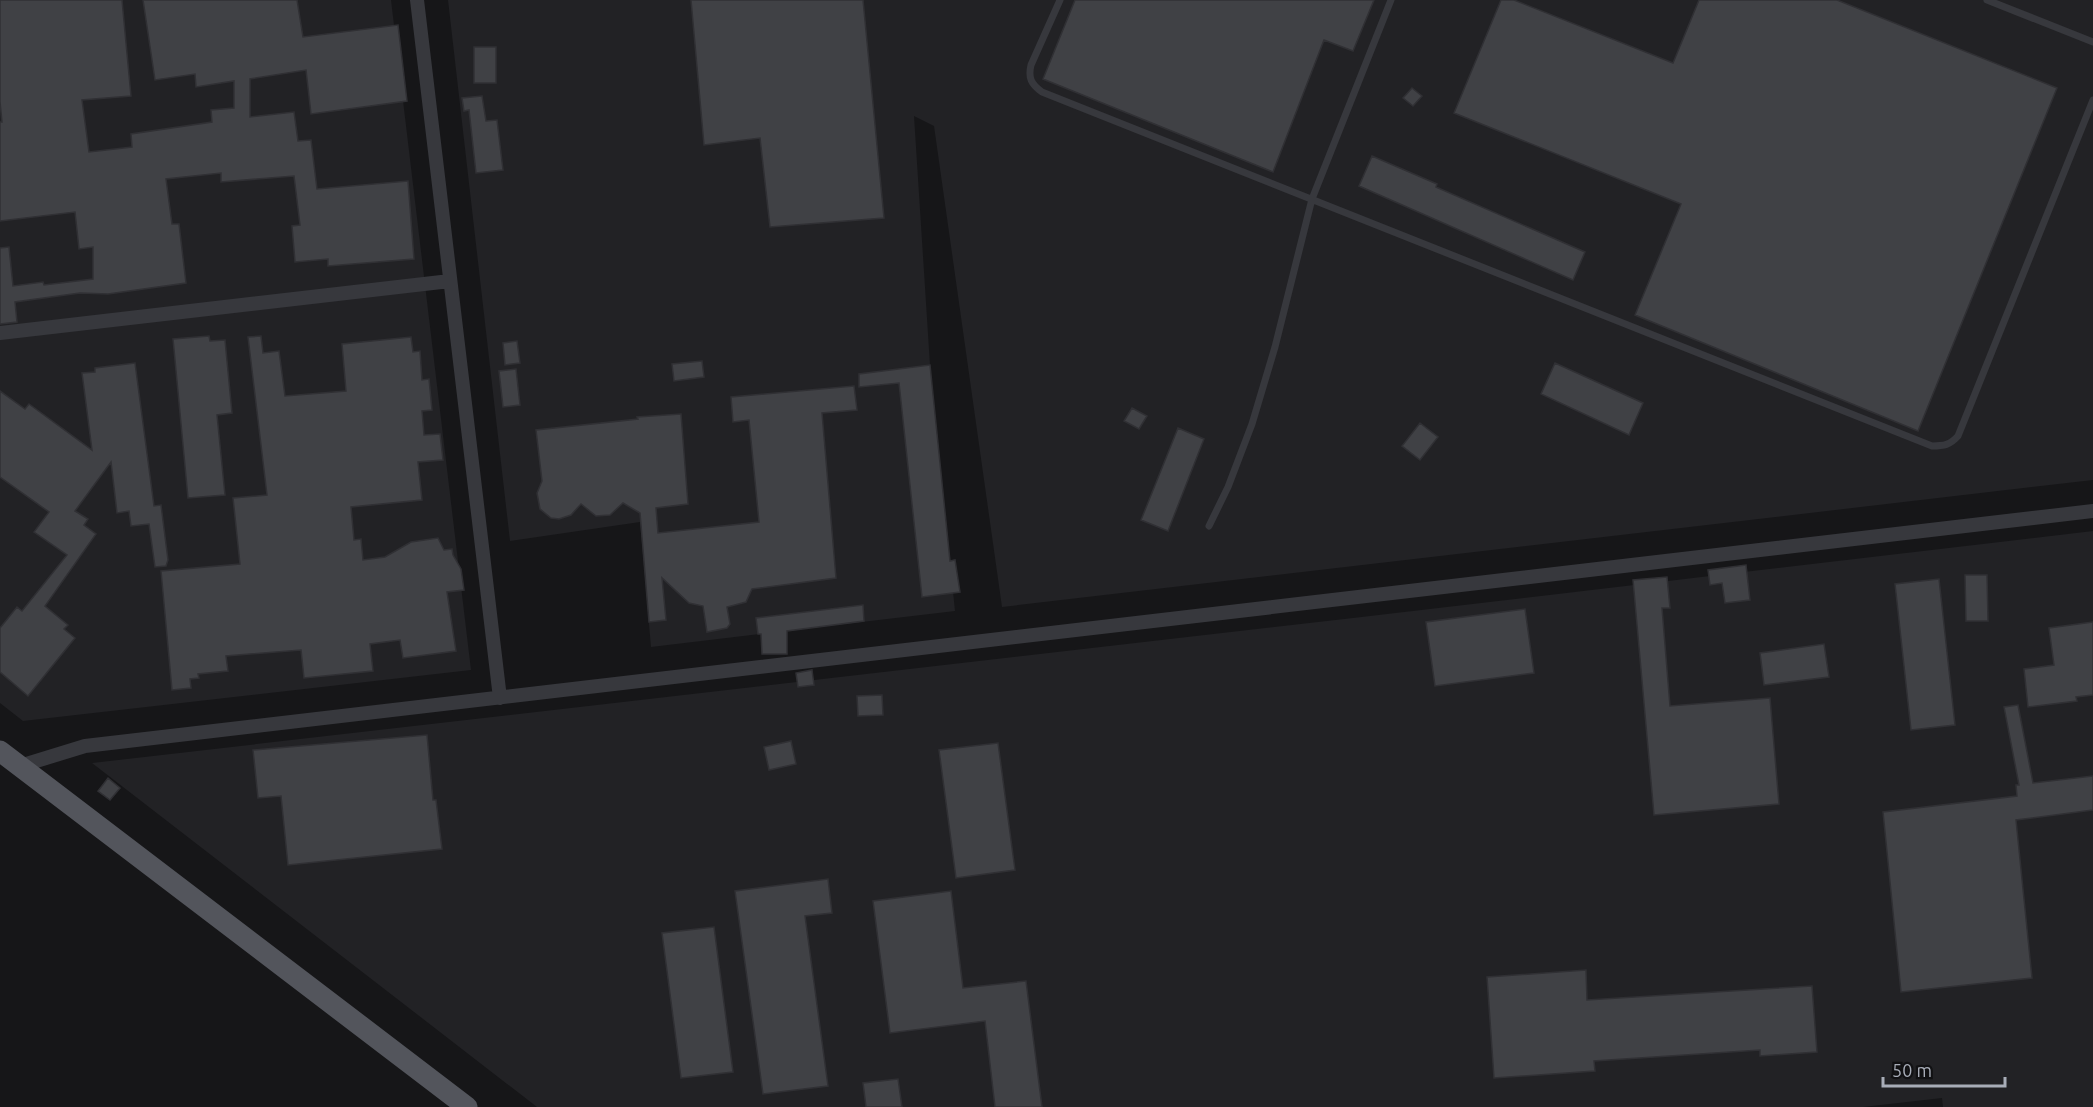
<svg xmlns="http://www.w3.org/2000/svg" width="2093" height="1107" font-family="Ubuntu,sans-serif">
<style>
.built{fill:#222225}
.building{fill:#404145;stroke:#303034;stroke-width:1.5}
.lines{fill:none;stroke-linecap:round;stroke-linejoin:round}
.lane{stroke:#37383d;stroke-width:7}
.street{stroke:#37383d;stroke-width:14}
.primary{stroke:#53555c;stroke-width:21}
</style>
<rect width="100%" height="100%" fill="#161618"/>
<!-- built -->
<path class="built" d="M0,0H391L471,670L23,721L0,703Z
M448,0H2093V480L1002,607L934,126L914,116L930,365L955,611L651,647L640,522L510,541Z
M2093,531V1107H1943L1942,1098L1863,1107H537L92,763L1353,618Z"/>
<!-- building -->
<path class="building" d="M0,0H122L131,96L82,100L89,152L132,147L131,134L212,122L211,110L234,108V81L196,87L195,74L155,80L143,0H297L303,37L398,25L407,101L311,114L306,70L250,79V117L294,112L298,141L311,140L317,189L408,181L414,259L328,266V259L295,262L292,226L300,225L294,176L221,182V173L166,179L172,224H179L186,283L108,294L80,293L15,302L17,322L0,324V248L9,247L13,286L43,282L44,285L93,279V247L79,249L75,212L0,221V122H2L0,102Z
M691,0H863L884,218L770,227L760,138L704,145Z
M1075,0H1374L1353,51L1324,40L1273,172L1043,79Z
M1501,0H1514L1673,63L1699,0H1837L2057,88L1918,431L1635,315L1681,204L1454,113Z
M474,47H496V83H474Z
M1412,88L1422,96L1413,106L1403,98Z
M482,96L486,121L497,120L503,170L476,173L469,110L464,111L462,98Z
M1372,156L1437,184L1436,187L1585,252L1573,280L1359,186Z
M209,336L210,341L225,340L232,413L217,415L225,495L188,498L173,339Z
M261,336L263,353L279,351L285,396L346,391L342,344L411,337L413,352L420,351L422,380L429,379L432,410L422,411L424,435L440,434L443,460L418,462L422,500L351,507L354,540L361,539L363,560L385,557L411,542L438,538L444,550L452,549L453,555L461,569L464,590L447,592L456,651L403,658L400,640L370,644L373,671L304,678L301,650L226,656L228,671L198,674L199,678L190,679L191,688L172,690L161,571L240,564L233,498L267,495L248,337Z
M517,341L520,363L505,365L503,343Z
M702,361L704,377L674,381L672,364Z
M135,363L154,506L161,505L168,560L166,566L155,567L149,524L131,526L129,511L117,513L111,462L75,511L88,519L84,525L96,534L45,606L68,625L64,629L75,638L28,696L0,672V628L17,607L22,611L67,555L34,532L49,512L0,477V391L25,409L29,404L92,450L82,373L95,372V368Z
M1555,363L1643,403L1629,435L1541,394Z
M930,365L950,561L955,560L960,592L922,597L899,383L859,387V374Z
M516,369L520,405L503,407L499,371Z
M854,386L857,410L822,413L836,578L752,589L746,602L727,607L730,624L727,628L707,632L703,606L689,603L662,578L666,620L649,622L640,513L623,503L610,515L596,516L581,504L571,515L559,519L551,518L540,509L537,493L542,481L536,430L638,419L637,417L681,414L688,504L656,508L658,533L759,522L749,420L733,422L731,397Z
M1132,408L1147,416L1139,429L1124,421Z
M1420,423L1438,437L1420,460L1402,446Z
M1178,428L1204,439L1168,531L1141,520Z
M1746,565L1750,600L1725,603L1722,583L1710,585L1708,570Z
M1965,575H1987L1988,621H1966Z
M1667,577L1670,608H1662L1670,706L1770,698L1779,804L1654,815L1633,580Z
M1939,579L1955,725L1911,730L1895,584Z
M863,605L864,621L787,631V654H762L761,634H758L756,618Z
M1525,609L1534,673L1435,686L1426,622Z
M2093,622V695L2076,697L2077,701L2028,707L2024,669L2054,665L2049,628Z
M1824,644L1829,677L1764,685L1760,653Z
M812,670L814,685L798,687L796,673Z
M882,695L883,715L858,716L857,696Z
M2018,705L2033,783L2093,776V810L2016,820L2032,978L1901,992L1883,812L2017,796L2016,785H2019L2004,707Z
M427,735L433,800H436L442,849L288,865L281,796L258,798L253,750Z
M791,741L796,764L769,770L764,747Z
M998,743L1015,870L956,878L939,750Z
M108,778L120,788L110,800L98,791Z
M828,879L832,913L805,916L828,1086L763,1094L735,891Z
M951,891L963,988L1026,981L1042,1107H995L985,1021L890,1033L873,901Z
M714,927L733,1072L681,1078L662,933Z
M1586,970L1587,1000L1812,986L1817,1052L1760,1056V1050L1594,1061L1595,1071L1494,1078L1487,977Z
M898,1079L902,1107H866L863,1083Z"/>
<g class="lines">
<!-- lane -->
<path class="lane" d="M1060,0L1031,65C1028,78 1031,84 1042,92L1932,446C1944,446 1950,445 1958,436L2093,100
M1987,0L2093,42
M1209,526L1228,487L1252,424L1275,347L1312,199L1391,0"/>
<!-- street -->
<path class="street" d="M417,0L500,698
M0,333L450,281
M20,766L85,746L2093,511"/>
<!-- primary -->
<path class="primary" d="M0,751L467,1107"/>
</g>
<!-- scale -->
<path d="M1883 1077v9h122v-9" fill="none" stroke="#a8adb8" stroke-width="3"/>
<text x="1892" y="1077" font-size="18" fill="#a8adb8" stroke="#111113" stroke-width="4.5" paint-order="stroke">50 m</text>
</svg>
